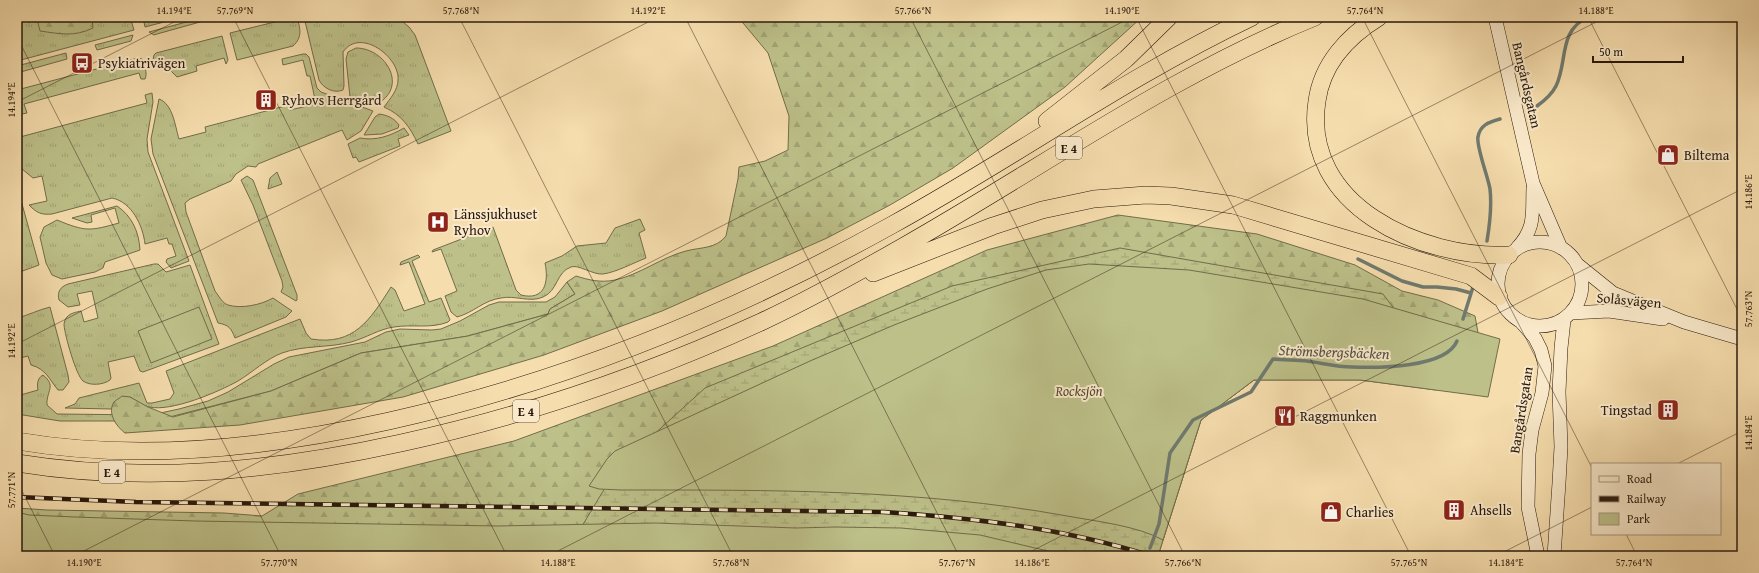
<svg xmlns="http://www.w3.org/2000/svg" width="1759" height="573" font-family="'Gentium Book Plus',serif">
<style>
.grass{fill:url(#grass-tufts);stroke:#726c4a}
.forest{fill:url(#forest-firs);stroke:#726c4a}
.wetland{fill:url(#wetland-marsh);stroke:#726c4a}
.green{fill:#bdc089;stroke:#726c4a}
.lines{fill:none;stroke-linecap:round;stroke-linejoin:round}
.stream{stroke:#6f7a6f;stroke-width:3.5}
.secondary-casing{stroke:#28180b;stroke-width:14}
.highway-casing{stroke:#28180b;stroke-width:18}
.secondary{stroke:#f9e9ca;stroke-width:13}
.highway{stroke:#f6ddad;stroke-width:17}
.rail-casing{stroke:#28180b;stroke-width:4.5}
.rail{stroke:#f9e9ca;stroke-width:3;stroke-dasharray:9;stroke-linecap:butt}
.ticks{fill:none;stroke:#28180b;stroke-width:1;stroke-opacity:0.45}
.labels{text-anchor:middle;stroke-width:4;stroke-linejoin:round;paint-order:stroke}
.shield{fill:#f9e9ca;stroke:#675744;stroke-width:1}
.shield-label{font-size:13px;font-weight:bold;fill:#28180b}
.poi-label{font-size:14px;fill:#28180b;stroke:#f9e9ca;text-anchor:start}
.street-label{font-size:14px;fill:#28180b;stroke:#f9e9ca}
.park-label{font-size:14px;font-style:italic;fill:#554a31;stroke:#f9e9ca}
.water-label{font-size:15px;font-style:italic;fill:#515145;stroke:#f9e9ca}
.neatline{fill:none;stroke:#28180b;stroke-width:1.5}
.ticks-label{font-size:10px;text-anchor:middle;fill:#28180b}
</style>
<defs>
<pattern id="grass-tufts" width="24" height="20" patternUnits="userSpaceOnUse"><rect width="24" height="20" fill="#bdc089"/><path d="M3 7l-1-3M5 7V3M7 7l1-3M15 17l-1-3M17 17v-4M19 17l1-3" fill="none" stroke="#a2a475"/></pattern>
<pattern id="forest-firs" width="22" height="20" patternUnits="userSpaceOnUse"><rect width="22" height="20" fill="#bdc089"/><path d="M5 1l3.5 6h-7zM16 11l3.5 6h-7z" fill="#a2a475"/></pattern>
<pattern id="wetland-marsh" width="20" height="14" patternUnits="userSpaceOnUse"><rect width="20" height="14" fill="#bdc089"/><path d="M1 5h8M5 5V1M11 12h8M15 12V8" fill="none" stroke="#a2a475"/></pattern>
</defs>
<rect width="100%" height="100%" fill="#f6ddad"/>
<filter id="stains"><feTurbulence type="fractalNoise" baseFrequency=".005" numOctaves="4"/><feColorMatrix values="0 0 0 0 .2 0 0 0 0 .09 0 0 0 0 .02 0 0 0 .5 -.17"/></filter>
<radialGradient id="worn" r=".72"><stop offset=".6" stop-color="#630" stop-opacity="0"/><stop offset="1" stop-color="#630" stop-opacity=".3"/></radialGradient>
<!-- grass -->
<path class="grass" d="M17,17H130L134,30L17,61Z
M143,17H183L145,27Z
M205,17H218L157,34L154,35L149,32Z
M295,17H297C300,28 303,37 293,46L237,60L230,33Z
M304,17H397L409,27L415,35L451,131L418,144C410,127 402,115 384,107C390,99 398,90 398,80C400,57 360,27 343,52L344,86L343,90C334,94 323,88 319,80Z
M133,35L131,41L97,50L95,45Z
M222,36L228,60L226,64L224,58L196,66L197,71L177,77L167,67L153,60L154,55L156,53Z
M356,48C386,48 410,88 375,105L350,97L346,59L348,52Z
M66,53L67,59L17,73V66Z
M303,54H306L309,57L317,88L321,92L373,111L361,131L347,140L342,130L258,164L256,167L248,166L236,174L231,181L190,199L185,203L186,212L215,291C219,296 222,303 228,305C241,309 261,305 273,298L292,311L286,317L235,338C231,328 229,325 218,323L153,154L151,139L159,99C173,104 175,126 179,139L206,132L205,127L289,105L290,110L316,104L310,76H307L303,60L283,65L282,59Z
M138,58L142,59C144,65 148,73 145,79H141L139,73L24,104L27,113L17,115V90Z
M152,93L153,102L147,139L148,152L189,261L171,268L166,262L167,259L176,256L172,244H169L167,238L145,244C143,226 132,202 112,198L52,214C41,215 37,213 29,205L47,201L42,176L33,178L22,169L17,150L18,128L20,137L147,103L145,95Z
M379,114C387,115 394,118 399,125L398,128L382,134L364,135L375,117Z
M404,128L409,135L398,139L400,146L359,162L356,157L353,158L348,144L360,138C376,141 390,136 404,128Z
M277,172L282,184L268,189L270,178Z
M247,176L253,180L297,295V300L296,301L281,292L283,287L282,281L253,205L241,180Z
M17,186L39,265L17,273Z
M117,206C132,216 139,232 140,250L105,262L103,268L95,272L62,279L52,275L46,263L40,237L44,227L57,220C86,232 90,231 119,223L115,208L91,215L92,222L87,223L72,218Z
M640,219L645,230L639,233L646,258C633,263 617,272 603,274C593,275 578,264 571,267C556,272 558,291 543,297C530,303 515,295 501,298C484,300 473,313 457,317L451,312L445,296L457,291L441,249L432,252L433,250L493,227L516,290L521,295C545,301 549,282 545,263L562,256L577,246L606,243L615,228Z
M418,255L420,257L412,261L429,302L441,298L450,320L448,322C431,329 412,324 394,327C379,329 366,338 351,342C329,348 304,345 282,353C266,359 253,372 238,381C218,392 172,412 149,407C143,406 136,400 130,397L114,402L112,409L65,408L75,404L79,398L139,383L147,403H152L170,399L174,393L166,371L300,319L306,333L311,339C354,346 370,320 391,287L395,290L404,311L425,304L409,262L400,265L401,262Z
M154,264H158L166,272L190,265L219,344L143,372L140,371L134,356L108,362L111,378L110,380C103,385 90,386 83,381C76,375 65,336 64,325C64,323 65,319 67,317C70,313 77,312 81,311L84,322L98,318L92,291L77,294L80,305L68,307L59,300C57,292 60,287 68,284Z
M567,282L575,294L550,309L548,314L468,336L361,353L271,391L154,421H60L17,414V396L38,390C37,385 37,378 43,375C57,386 46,391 47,405L57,414L151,415L179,409L208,401L228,392L274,364L289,357L365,342L386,332L400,329L432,330L441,329L460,321L489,305L499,302H546L555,297Z
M50,307L68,375L69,382L63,390H58C49,379 46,369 31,365L28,356L20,358L17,357V318C29,315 38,310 50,307Z"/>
<!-- forest -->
<path class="forest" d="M39,17H92L93,28C74,37 61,34 40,31L38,23Z
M738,17H1142L1065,87L953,168L890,205L827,238L662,311L544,355L403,397L240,425L125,433C116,426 107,413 114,402C116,400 120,398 122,396L130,397L148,407L173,417L271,391L361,353L468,336L548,314L550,309L575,294L567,282L576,276C589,280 600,283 615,280C639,275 662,257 686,251C701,247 716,249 726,236L738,179L739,167L765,161L788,150L789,116L768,53Z
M1118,215L1257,234L1355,265L1402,291L1438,300L1475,316L1482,355L1436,390L1360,380H1254L1201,420L1158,556H17V508L47,510L224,513L262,516L298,494L514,441L773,346L987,250Z
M17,234L21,248L22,263L17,267Z"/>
<!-- wetland -->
<path class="wetland" d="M1120,248L1383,294L1425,350L1254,380L1201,420L1158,556H564L617,468L705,388L952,286Z"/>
<!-- green -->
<path class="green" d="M1089,264L1189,270L1363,299L1500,339L1488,397L1360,380H1254L1201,420L1163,540C1138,526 1095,521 1067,516C919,489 770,490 621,490L599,489L589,486L607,459L615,451L810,361L894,325L987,289L1046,270Z
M199,307L212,339L151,363L138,331Z
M17,512L29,515L75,517L195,521L498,526L655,523L796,528L835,527L901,528L980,535L1069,556H17Z"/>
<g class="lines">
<!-- stream -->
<path class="stream" d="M1537,106C1544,101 1552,94 1556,86C1568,61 1558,31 1588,17
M1487,241C1490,223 1492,207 1490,189C1488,177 1476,146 1478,137C1480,125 1489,122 1500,119
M1358,259L1402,281L1423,287H1437L1456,289L1471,293
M1463,319L1473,287
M1150,548L1159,524L1170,453L1193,420L1251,392L1273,359C1284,360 1296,360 1307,361C1322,363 1337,367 1352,367C1378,368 1446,368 1457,341"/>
<!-- secondary casing -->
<g class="secondary-casing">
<path id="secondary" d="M1495,17L1533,183L1561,248
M1498 284a42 42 0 1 1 84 0a42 42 0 1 1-84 0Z
M1517,248C1536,228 1532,213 1533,188
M1577,264L1613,293L1684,322L1742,339
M1571,313L1609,311L1663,319
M1521,322L1535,338L1541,350L1545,366L1542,393L1532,430L1529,454L1528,507L1538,556
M1554,556L1559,483L1561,447L1559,392L1561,348L1564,320"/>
</g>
<!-- highway casing -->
<g class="highway-casing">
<path id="highway" d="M1379,17C1348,36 1322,64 1317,101C1301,206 1422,259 1509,255
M1047,121L1126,59L1169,17
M873,273L993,226L1042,210L1094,199L1146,195L1171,196L1233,205L1471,276L1499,297
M17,441C140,462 268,448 389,421C568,381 732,314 892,225C1014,158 1126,77 1252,17
M17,463C147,484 273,471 401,443C525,416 645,375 761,322C810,299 857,273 904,246C1040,169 1169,76 1315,17"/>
</g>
<!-- secondary -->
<use href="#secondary" class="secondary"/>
<!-- highway -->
<use href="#highway" class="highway"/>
<!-- rail casing -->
<g class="rail-casing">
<path id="rail" d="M17,497L136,502L883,512C974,518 1064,528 1151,556"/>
</g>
<!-- rail -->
<use href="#rail" class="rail"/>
</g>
<!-- ticks -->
<path class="ticks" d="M233,17L507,556M459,17L733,556M685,17L959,556M910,17L1185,556M1136,17L1411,556M1362,17L1592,468M1588,17L1742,319M17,37L281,556M17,102L184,17M17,344L658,17M1677,464L1742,431M17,481L55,556M1626,534L1637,556M74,556L1132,17M548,556L1606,17M1022,556L1742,189M1496,556L1592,507"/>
<!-- icons -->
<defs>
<g id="bus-square" transform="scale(1.15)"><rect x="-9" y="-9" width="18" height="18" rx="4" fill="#8f2418" stroke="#f9e9ca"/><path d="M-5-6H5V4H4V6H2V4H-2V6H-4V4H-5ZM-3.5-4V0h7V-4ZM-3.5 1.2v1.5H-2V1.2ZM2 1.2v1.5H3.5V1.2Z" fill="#fff"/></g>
<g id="building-square" transform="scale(1.15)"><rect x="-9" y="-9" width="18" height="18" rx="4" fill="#8f2418" stroke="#f9e9ca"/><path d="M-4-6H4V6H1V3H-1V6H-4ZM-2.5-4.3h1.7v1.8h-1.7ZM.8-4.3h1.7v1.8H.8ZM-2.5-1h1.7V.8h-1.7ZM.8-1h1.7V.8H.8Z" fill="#fff"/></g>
<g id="shop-square" transform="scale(1.15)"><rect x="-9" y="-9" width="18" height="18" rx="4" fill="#8f2418" stroke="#f9e9ca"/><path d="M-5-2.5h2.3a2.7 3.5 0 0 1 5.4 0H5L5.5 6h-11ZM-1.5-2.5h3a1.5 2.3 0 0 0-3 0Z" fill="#fff"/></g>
<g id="hospital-square" transform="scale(1.15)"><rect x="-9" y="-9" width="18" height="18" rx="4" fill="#8f2418" stroke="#f9e9ca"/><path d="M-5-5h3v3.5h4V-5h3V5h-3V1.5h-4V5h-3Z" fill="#fff"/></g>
<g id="restaurant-square" transform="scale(1.15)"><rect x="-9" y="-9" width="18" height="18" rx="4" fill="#8f2418" stroke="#f9e9ca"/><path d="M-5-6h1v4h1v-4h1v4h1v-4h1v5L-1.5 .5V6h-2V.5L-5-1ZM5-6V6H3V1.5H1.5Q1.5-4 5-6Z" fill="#fff"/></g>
</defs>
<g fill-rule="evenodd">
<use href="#bus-square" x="82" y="63"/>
<use href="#building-square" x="266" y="100"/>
<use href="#shop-square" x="1668" y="155"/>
<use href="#hospital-square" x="438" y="222"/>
<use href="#building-square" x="1668" y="410"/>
<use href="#restaurant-square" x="1285" y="416"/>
<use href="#building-square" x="1454" y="510"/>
<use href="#shop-square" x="1331" y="512"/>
</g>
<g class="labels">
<!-- shield labels -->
<g class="shield">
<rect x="1056" y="137" width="26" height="22" rx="3"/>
<rect x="513" y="400" width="26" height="22" rx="3"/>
<rect x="99" y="461" width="26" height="22" rx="3"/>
</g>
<g class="shield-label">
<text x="1069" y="153">E 4</text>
<text x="526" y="416">E 4</text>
<text x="112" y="477">E 4</text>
</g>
<!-- poi labels -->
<g class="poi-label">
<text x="98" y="68">Psykiatrivägen</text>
<text x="282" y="105">Ryhovs Herrgård</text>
<text x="1684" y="160">Biltema</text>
<text x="454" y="219">Länssjukhuset<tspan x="454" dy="16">Ryhov</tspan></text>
<text x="1652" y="415" text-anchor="end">Tingstad</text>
<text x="1300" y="421">Raggmunken</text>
<text x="1470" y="515">Ahsells</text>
<text x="1346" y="517">Charlies</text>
</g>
<!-- street labels -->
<g class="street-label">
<text transform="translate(1527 85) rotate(77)" y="5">Bangårdsgatan</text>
<text transform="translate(1629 300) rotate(5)" y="5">Solåsvägen</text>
<text transform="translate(1521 410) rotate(-81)" y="5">Bangårdsgatan</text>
</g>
<!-- park labels -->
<g class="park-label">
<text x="1079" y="396">Rocksjön</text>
</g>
<!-- water labels -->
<g class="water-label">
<text transform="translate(1334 352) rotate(2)" y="5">Strömsbergsbäcken</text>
</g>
</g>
<!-- margin -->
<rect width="1759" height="573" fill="none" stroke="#f6ddad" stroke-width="44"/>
<!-- legend -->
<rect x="1591" y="463" width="130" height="72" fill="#f9e9ca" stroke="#a5957e"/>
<rect x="1599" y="476" width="20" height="6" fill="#f9e9ca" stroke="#a5957e"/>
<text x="1627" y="483" font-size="12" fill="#28180b">Road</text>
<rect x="1599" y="496" width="20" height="6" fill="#28180b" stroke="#a5957e"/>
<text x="1627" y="503" font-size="12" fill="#28180b">Railway</text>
<rect x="1599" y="513" width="20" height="12" fill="#bdc089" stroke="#a5957e"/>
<text x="1627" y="523" font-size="12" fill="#28180b">Park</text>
<!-- scale -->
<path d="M1593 56v6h90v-6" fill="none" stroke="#28180b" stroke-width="2"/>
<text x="1599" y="56" font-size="12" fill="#28180b" stroke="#f9e9ca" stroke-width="3" paint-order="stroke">50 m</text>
<rect x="22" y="22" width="1715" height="529" class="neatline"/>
<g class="ticks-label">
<text x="174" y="14">14.194°E</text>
<text x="235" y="14">57.769°N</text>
<text x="461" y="14">57.768°N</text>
<text x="648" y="14">14.192°E</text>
<text x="913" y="14">57.766°N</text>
<text x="1122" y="14">14.190°E</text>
<text x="1365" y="14">57.764°N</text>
<text x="1596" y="14">14.188°E</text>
<text transform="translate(11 100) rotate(-90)" y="4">14.194°E</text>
<text transform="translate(1748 192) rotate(-90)" y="4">14.186°E</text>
<text transform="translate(1748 309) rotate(-90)" y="4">57.763°N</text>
<text transform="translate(11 341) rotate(-90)" y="4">14.192°E</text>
<text transform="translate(1748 433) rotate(-90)" y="4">14.184°E</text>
<text transform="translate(11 490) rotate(-90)" y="4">57.771°N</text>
<text x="84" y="566">14.190°E</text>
<text x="279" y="566">57.770°N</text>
<text x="558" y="566">14.188°E</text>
<text x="731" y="566">57.768°N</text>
<text x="957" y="566">57.767°N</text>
<text x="1032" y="566">14.186°E</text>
<text x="1183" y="566">57.766°N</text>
<text x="1409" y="566">57.765°N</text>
<text x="1506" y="566">14.184°E</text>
<text x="1634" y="566">57.764°N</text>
</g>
<rect width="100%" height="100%" filter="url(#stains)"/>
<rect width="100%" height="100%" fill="url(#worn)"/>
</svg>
